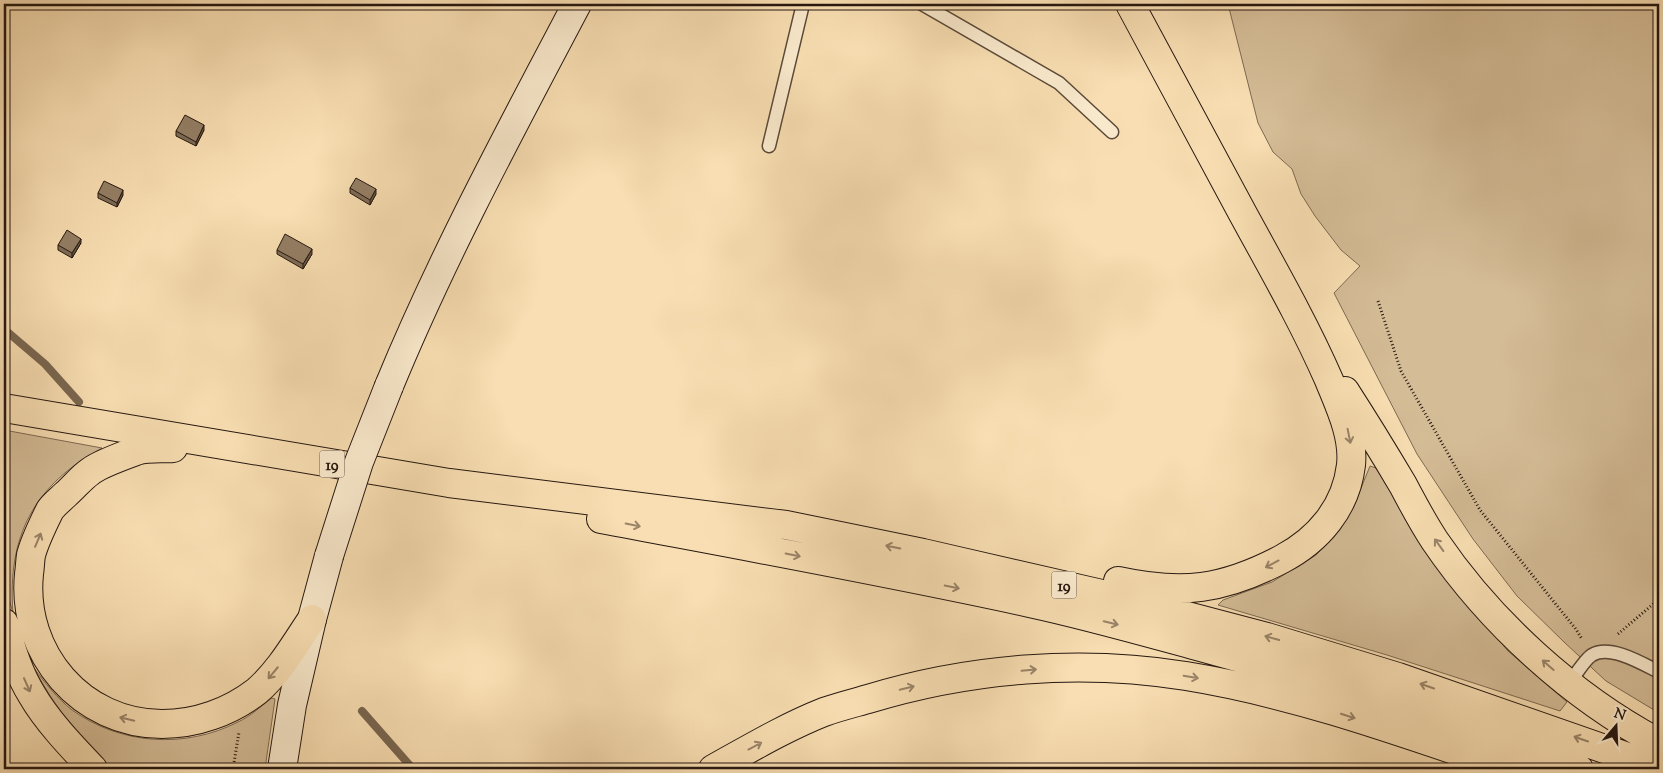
<svg xmlns="http://www.w3.org/2000/svg" width="1663" height="773" font-family="'Sorts Mill Goudy',serif">
<style>
.green{fill:#d4bc96;stroke:#7d6a53}
.lines{fill:none;stroke-linecap:round;stroke-linejoin:round}
.stream{stroke:#796650;stroke-width:8}
.lane-casing{stroke:#5a4938;stroke-width:15}
.secondary-casing{stroke:#261710;stroke-width:30}
.primary-casing{stroke:#261710;stroke-width:30}
.path{stroke:#261710;stroke-width:3;stroke-dasharray:1 2.5;stroke-linecap:butt}
.lane{stroke:#faeacd;stroke-width:12}
.secondary{stroke:#faeacd;stroke-width:28}
.primary{stroke:#f8deb2;stroke-width:28}
.secondary-bridge-casing{stroke:#261710;stroke-width:30;stroke-linecap:butt}
.secondary-bridge{stroke:#faeacd;stroke-width:28}
.wall{fill:#7e6c56;stroke:#261710}
.shaded-wall{fill:#675846;stroke:#261710}
.building{fill:#937e64;stroke:#261710}
.oneway{stroke:#9a8469}
.labels{text-anchor:middle;stroke-width:5;stroke-linejoin:round;paint-order:stroke}
.shield{fill:#faeacd;stroke:#665649;stroke-width:1}
.shield-label{font-size:16px;font-weight:bold;fill:#261710}
</style>
<rect width="100%" height="100%" fill="#f8deb2"/>
<filter id="stains"><feTurbulence type="fractalNoise" baseFrequency=".004" numOctaves="4"/><feColorMatrix values="0 0 0 0 .2 0 0 0 0 .09 0 0 0 0 .02 0 0 0 .5 -.17"/></filter>
<radialGradient id="worn" r=".72"><stop offset=".6" stop-color="#630" stop-opacity="0"/><stop offset="1" stop-color="#630" stop-opacity=".3"/></radialGradient>
<!-- green -->
<path class="green" d="M1228,4H1659V713L1606,681L1564,642L1517,596L1473,539L1417,454L1334,293L1360,266L1341,250L1315,216L1301,194L1292,169L1273,152L1258,123Z
M4,430L102,448C34,485 7,536 13,613L4,582Z
M1370,466L1376,468L1456,589L1508,651L1567,702L1560,711L1387,655L1218,605L1223,600L1272,582L1316,555L1333,536L1353,508Z
M34,668C45,683 57,698 72,710C121,745 185,749 238,722C251,716 261,706 272,698L275,699L265,769H112C80,740 54,706 34,668Z"/>
<g class="lines">
<!-- stream -->
<path class="stream" d="M4,329L45,364L79,402
M362,711L413,769"/>
<!-- lane casing -->
<g class="lane-casing">
<path id="lane" d="M922,4L1059,83L1112,132
M769,146L803,4
M1569,684C1574,677 1585,659 1592,655C1610,644 1643,664 1659,672"/>
</g>
<!-- secondary casing -->
<g class="secondary-casing">
<path id="secondary" d="M389,386C443,255 511,129 577,4
M282,769L292,705L312,619L329,556"/>
</g>
<!-- primary casing -->
<g class="primary-casing">
<path id="primary" d="M1345,391C1365,422 1384,453 1403,485C1413,504 1423,523 1435,541C1490,622 1572,697 1659,743
M4,408L449,483L786,525L923,553L1115,597L1267,637L1398,677L1659,768
M173,448C162,449 147,447 136,451C125,455 100,464 91,471C82,477 74,487 66,494C61,499 54,504 50,510C45,520 34,544 31,555C30,561 30,568 29,574C21,654 82,724 162,724C196,724 230,712 257,691C280,671 295,644 312,619
M601,519C744,546 888,572 1030,603C1086,615 1142,631 1197,646C1326,681 1454,721 1579,769
M1118,581C1182,595 1223,590 1282,559C1318,540 1346,508 1351,465C1354,436 1340,407 1329,380C1304,323 1273,269 1243,214C1206,144 1168,74 1130,4
M4,623C11,647 18,673 32,695C47,721 72,747 93,769
M713,769C749,749 786,727 824,712C838,707 854,703 868,699C970,668 1080,659 1186,676C1297,694 1404,733 1510,769"/>
</g>
<!-- path -->
<path class="path" d="M1378,301L1401,371L1480,510L1575,628L1582,639
M1618,634L1659,599
M233,769L239,732"/>
<!-- lane -->
<use href="#lane" class="lane"/>
<!-- secondary -->
<use href="#secondary" class="secondary"/>
<!-- primary -->
<use href="#primary" class="primary"/>
<!-- secondary-bridge casing -->
<g class="secondary-bridge-casing">
<path id="secondary-bridge" d="M329,556L359,462L389,386"/>
</g>
<!-- secondary-bridge -->
<use href="#secondary-bridge" class="secondary-bridge"/>
</g>
<!-- wall -->
<path class="wall" d="M204,130L196,146L176,136V131Z
M350,188L376,194L370,205L350,193Z
M98,193L123,195L117,207L98,198Z
M81,243L72,258L58,250V245Z
M277,250L312,254L303,269L277,254Z"/>
<!-- shaded-wall -->
<path class="shaded-wall" d="M204,125V130L196,146V142Z
M376,189V194L370,205V200Z
M123,190V195L117,207V203Z
M81,239V243L72,258V253Z
M312,249V254L303,269V264Z"/>
<!-- building -->
<path class="building" d="M185,115L204,125L196,142L176,131Z
M356,178L376,189L370,200L350,188Z
M104,181L123,190L117,203L98,193Z
M67,230L81,239L72,253L58,245Z
M285,234L312,249L303,264L277,250Z"/>
<!-- one-way arrows -->
<defs><path id="oneway-shaft" d="M-6 0H5M1.5-3L5.5 0L1.5 3" fill="none" stroke-width="1.6" stroke-linecap="round" stroke-linejoin="round" transform="scale(1.25)"/></defs>
<g class="oneway">
<use href="#oneway-shaft" transform="translate(1349 436) rotate(79)"/>
<use href="#oneway-shaft" transform="translate(633 525) rotate(11)"/>
<use href="#oneway-shaft" transform="translate(38 540) rotate(-67)"/>
<use href="#oneway-shaft" transform="translate(1439 545) rotate(-126)"/>
<use href="#oneway-shaft" transform="translate(893 547) rotate(-169)"/>
<use href="#oneway-shaft" transform="translate(793 555) rotate(11)"/>
<use href="#oneway-shaft" transform="translate(1272 564) rotate(152)"/>
<use href="#oneway-shaft" transform="translate(952 587) rotate(11)"/>
<use href="#oneway-shaft" transform="translate(1111 623) rotate(14)"/>
<use href="#oneway-shaft" transform="translate(1272 638) rotate(-164)"/>
<use href="#oneway-shaft" transform="translate(1548 665) rotate(-139)"/>
<use href="#oneway-shaft" transform="translate(1029 670) rotate(-5)"/>
<use href="#oneway-shaft" transform="translate(273 673) rotate(130)"/>
<use href="#oneway-shaft" transform="translate(1191 677) rotate(10)"/>
<use href="#oneway-shaft" transform="translate(27 685) rotate(66)"/>
<use href="#oneway-shaft" transform="translate(1427 686) rotate(-161)"/>
<use href="#oneway-shaft" transform="translate(907 688) rotate(-14)"/>
<use href="#oneway-shaft" transform="translate(1348 716) rotate(18)"/>
<use href="#oneway-shaft" transform="translate(127 719) rotate(-166)"/>
<use href="#oneway-shaft" transform="translate(1581 739) rotate(-161)"/>
<use href="#oneway-shaft" transform="translate(755 746) rotate(-28)"/>
</g>
<g class="labels">
<!-- shield labels -->
<g class="shield">
<rect x="319.5" y="450.5" width="25" height="27" rx="4"/>
<rect x="1051.5" y="571.5" width="25" height="27" rx="4"/>
</g>
<g class="shield-label">
<text x="332" y="470">19</text>
<text x="1064" y="591">19</text>
</g>
</g>
<!-- margin -->
<rect width="1663" height="773" fill="none" stroke="#f8deb2" stroke-width="20"/>
<rect x="5" y="5" width="1653" height="763" fill="none" stroke="#261710" stroke-width="2.5"/>
<rect x="10" y="10" width="1643" height="753" fill="none" stroke="#261710"/>
<!-- north arrow -->
<g transform="translate(1616 726) rotate(19)" stroke="#faeacd" stroke-width="4" paint-order="stroke">
<path d="M0-4L9 19L0 12L-9 19Z" fill="#261710"/>
<text y="-8" font-size="14" font-weight="bold" text-anchor="middle" fill="#261710">N</text>
</g>
<rect width="100%" height="100%" filter="url(#stains)"/>
<rect width="100%" height="100%" fill="url(#worn)"/>
</svg>
